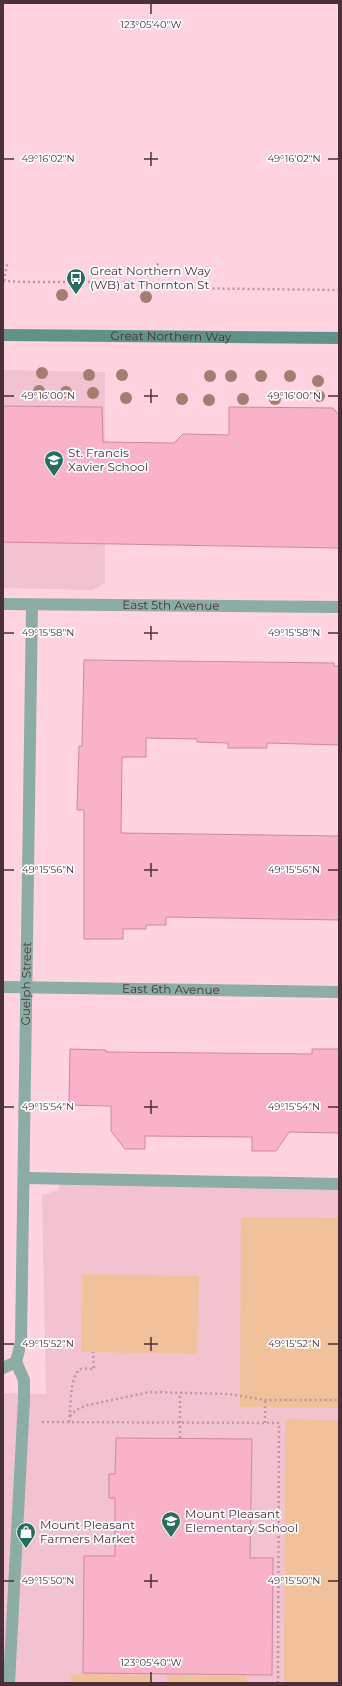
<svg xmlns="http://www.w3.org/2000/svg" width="342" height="1686" font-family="Montserrat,sans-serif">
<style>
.built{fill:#f2c2d0}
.green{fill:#f1c19b}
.building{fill:#f9b2c7;stroke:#cd899e}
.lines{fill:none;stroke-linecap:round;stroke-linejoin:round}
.path{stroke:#bd97a2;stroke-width:2.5;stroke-dasharray:2 3;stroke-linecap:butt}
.lane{stroke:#8bada5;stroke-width:12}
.street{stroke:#8bada5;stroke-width:12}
.secondary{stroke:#5f9388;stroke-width:12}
.tree{fill:#a47d70}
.ticks{fill:none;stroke:#4c3039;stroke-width:1.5}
.labels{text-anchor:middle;stroke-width:3.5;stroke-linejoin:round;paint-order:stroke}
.poi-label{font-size:12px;fill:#4c3039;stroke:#fff;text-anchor:start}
.street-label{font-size:12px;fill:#4c3039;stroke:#fff}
.ticks-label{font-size:10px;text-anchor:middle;fill:#4c3039;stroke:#fff;stroke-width:3.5;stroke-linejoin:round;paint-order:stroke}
</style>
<rect width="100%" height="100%" fill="#ffd3df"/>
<!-- built -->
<path class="built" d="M3,370L105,372V583L92,590L3,588Z
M59,1180L339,1184V1683H3V1393L46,1394L42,1195L59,1190Z"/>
<!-- green -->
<path class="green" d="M241,1217L339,1218V1408L240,1407Z
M82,1274L199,1276L198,1354L81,1352Z
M285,1419L339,1420V1683H284Z
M71,1674L151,1675V1683H71Z
M167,1675L247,1676V1683H167Z"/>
<!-- building -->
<path class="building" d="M3,406L102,407L103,442L174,443L183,434L229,435V407L333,408L339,415V548L3,542Z
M84,660L334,663V666H339V745L267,743V748H228V743L197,742V739L146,738V757H122L121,833L339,836V920L166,917V925H146V929H123V939H84V810H77L79,746H82Z
M70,1049L106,1050V1052L312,1054V1049H339V1133L289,1132L276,1151H252V1137L145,1136V1149H125L111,1131V1106L69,1105Z
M116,1438L252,1439L250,1558H273L272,1675L83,1673L84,1556H115V1498H109V1474H115Z"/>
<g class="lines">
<!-- path -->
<path class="path" d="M155,275L158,263
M3,281L27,282H132L172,288L339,290
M4,281L7,265L11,264
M70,1416L76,1410L88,1405L150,1392L229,1394L265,1400H339
M42,1422L279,1423L278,1683
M69,1422C71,1411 69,1374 81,1369C84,1368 90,1369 94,1369L93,1352
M265,1423V1400
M180,1438V1394"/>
<!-- lane -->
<path class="lane" d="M25,1178L339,1184"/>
<!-- street -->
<g class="street">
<path id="s1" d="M3,604L339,607"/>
<path id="s2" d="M3,987L339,992"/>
<path id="s3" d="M16,1362L21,1342L32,605"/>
<path d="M3,1368L16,1362"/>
<path d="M9,1683L24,1400V1380L16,1362"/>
</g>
<!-- secondary -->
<path class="secondary" id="s4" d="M3,335L339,338"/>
</g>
<!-- trees -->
<g class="tree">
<circle cx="62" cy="295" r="6"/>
<circle cx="146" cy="297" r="6"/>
<circle cx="42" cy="373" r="6"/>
<circle cx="89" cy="375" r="6"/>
<circle cx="122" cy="375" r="6"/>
<circle cx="210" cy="376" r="6"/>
<circle cx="231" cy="376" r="6"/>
<circle cx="261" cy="376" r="6"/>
<circle cx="290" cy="376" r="6"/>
<circle cx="318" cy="381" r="6"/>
<circle cx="39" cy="391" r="6"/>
<circle cx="66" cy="392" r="6"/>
<circle cx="93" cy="393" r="6"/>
<circle cx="319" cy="396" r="6"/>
<circle cx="126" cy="398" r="6"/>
<circle cx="182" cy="399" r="6"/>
<circle cx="243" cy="399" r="6"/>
<circle cx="275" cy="399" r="6"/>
<circle cx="209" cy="400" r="6"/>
</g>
<!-- ticks -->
<path class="ticks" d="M151,4V14M151,152V166M4,159H14M144,159H158M328,159H338M151,389V403M4,396H14M144,396H158M328,396H338M151,626V640M4,633H14M144,633H158M328,633H338M151,863V877M4,870H14M144,870H158M328,870H338M151,1100V1114M4,1107H14M144,1107H158M328,1107H338M151,1337V1351M4,1344H14M144,1344H158M328,1344H338M151,1574V1588M4,1581H14M144,1581H158M328,1581H338M151,1672V1682"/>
<!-- icons -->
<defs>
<g id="bus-pin" transform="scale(1)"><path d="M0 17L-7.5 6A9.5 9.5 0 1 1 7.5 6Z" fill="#276d61" stroke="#fff"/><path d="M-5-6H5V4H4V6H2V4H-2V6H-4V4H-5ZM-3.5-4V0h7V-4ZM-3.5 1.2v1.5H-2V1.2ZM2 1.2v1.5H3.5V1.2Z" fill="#fff"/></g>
<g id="school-pin" transform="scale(1)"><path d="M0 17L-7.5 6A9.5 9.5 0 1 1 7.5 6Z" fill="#276d61" stroke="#fff"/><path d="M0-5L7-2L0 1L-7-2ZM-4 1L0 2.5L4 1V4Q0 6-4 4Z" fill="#fff"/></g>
<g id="shop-pin" transform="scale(1)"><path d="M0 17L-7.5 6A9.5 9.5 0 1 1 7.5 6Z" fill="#276d61" stroke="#fff"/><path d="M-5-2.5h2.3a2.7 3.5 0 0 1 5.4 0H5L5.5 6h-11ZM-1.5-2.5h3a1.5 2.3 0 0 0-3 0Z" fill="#fff"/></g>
</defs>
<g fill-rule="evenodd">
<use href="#bus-pin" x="76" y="278"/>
<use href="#school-pin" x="54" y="460"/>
<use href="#school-pin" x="171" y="1521"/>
<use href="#shop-pin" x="26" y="1532"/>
</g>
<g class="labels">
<!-- poi labels -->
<g class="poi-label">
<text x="90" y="275">Great Northern Way<tspan x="90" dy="14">(WB) at Thornton St</tspan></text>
<text x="68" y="457">St. Francis<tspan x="68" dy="14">Xavier School</tspan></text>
<text x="185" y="1518">Mount Pleasant<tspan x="185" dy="14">Elementary School</tspan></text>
<text x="40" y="1529">Mount Pleasant<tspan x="40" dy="14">Farmers Market</tspan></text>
</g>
<!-- street labels -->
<g class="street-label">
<text dy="4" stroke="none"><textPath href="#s4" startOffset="168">Great Northern Way</textPath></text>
<text dy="4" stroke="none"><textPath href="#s1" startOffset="168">East 5th Avenue</textPath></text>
<text dy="4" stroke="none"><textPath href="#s3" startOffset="379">Guelph Street</textPath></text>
<text dy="4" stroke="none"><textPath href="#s2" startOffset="168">East 6th Avenue</textPath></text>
</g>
</g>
<g class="ticks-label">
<text x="151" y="28">123°05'40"W</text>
<text x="48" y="162">49°16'02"N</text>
<text x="294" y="162">49°16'02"N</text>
<text x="48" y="399">49°16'00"N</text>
<text x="294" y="399">49°16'00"N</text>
<text x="48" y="636">49°15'58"N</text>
<text x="294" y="636">49°15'58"N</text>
<text x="48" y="873">49°15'56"N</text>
<text x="294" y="873">49°15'56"N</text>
<text x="48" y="1110">49°15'54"N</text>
<text x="294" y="1110">49°15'54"N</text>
<text x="48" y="1347">49°15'52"N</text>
<text x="294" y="1347">49°15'52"N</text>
<text x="48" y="1584">49°15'50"N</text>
<text x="294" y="1584">49°15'50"N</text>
<text x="151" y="1666">123°05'40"W</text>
</g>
<!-- border -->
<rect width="342" height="1686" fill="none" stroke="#4c3039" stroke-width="8"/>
</svg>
